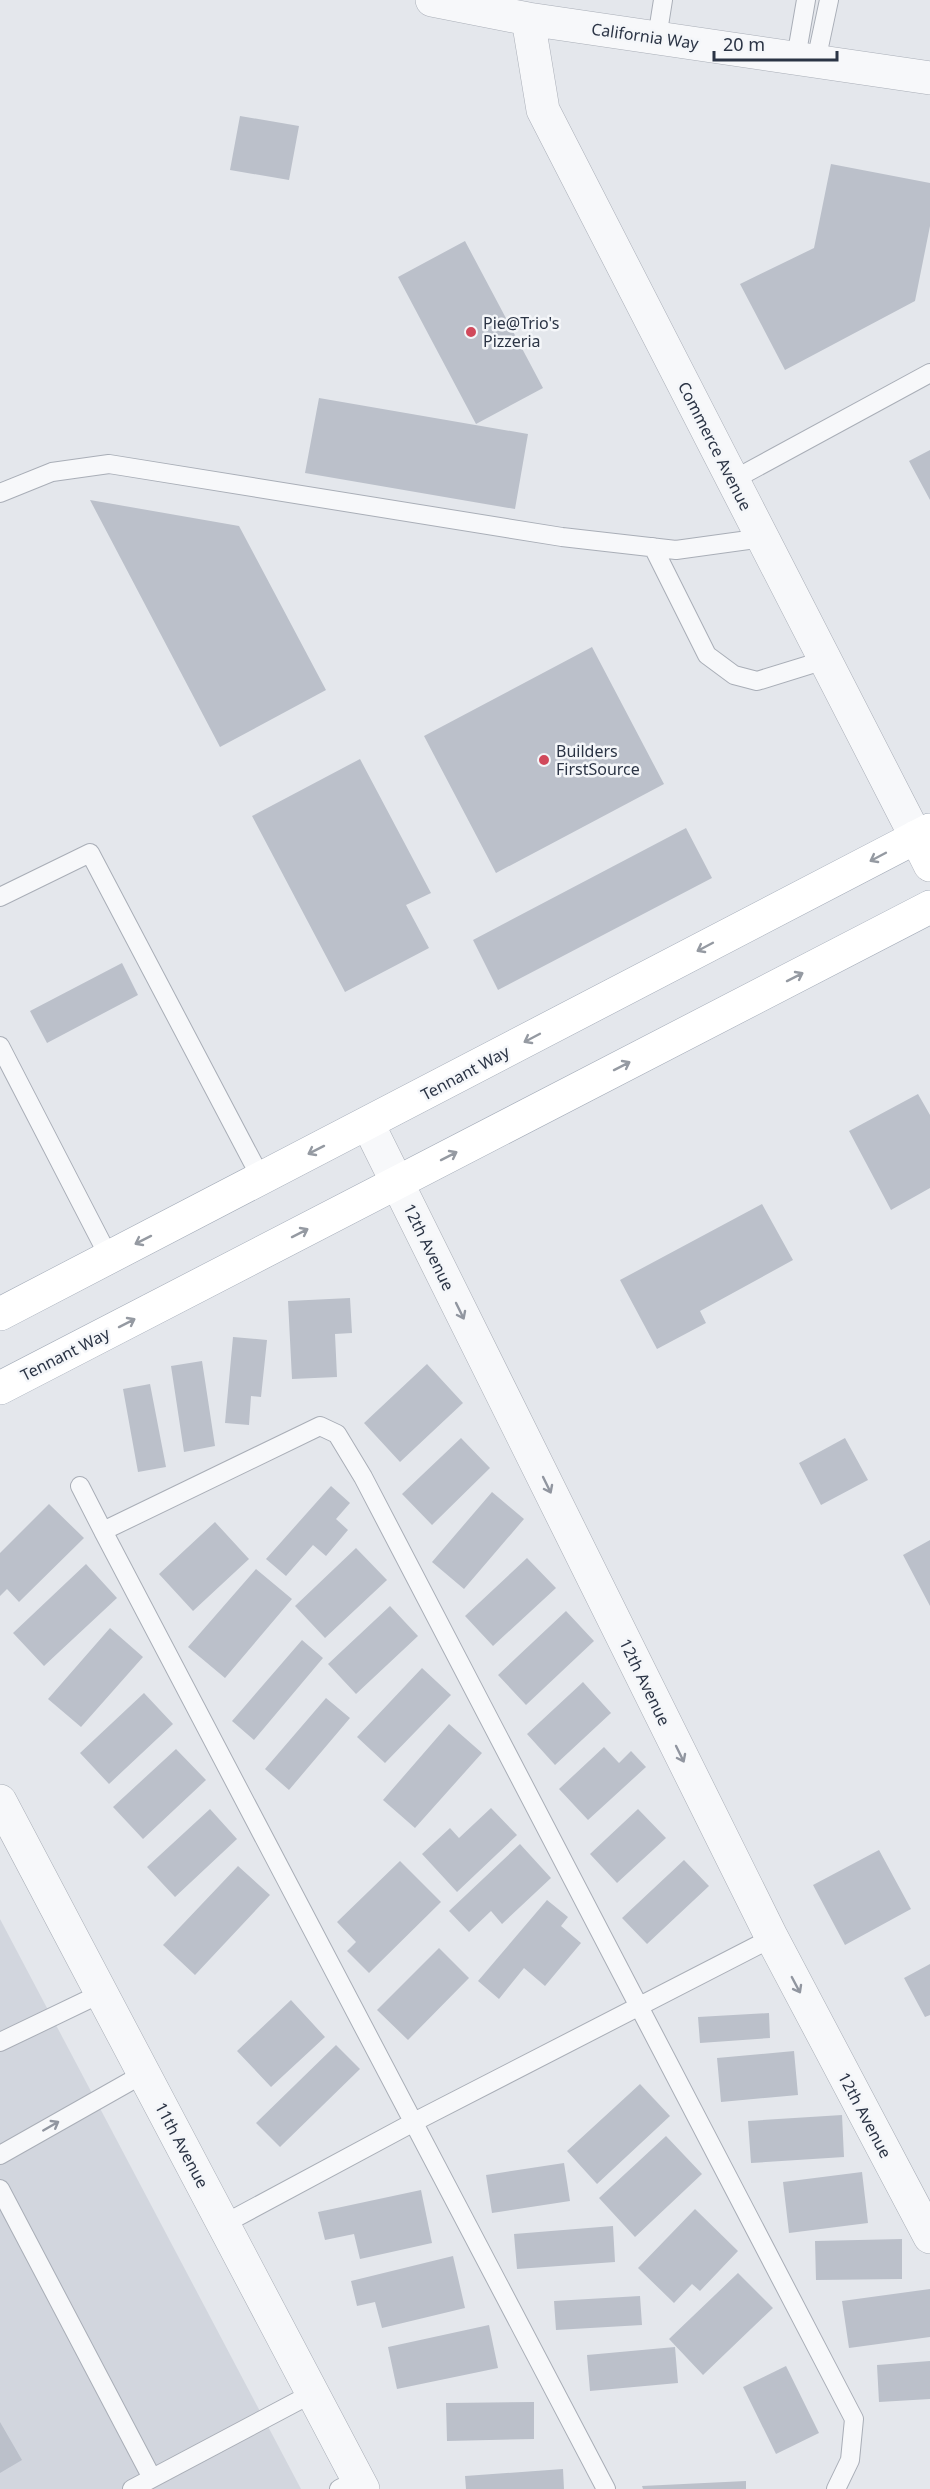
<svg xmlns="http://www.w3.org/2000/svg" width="930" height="2489" font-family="'Noto Sans',sans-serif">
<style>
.built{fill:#d2d6de}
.building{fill:#bbc0ca}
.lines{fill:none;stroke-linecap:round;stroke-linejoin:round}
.service-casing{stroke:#a9aeb7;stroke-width:20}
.minor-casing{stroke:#a9aeb7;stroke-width:34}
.tertiary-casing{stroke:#a9aeb7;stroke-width:34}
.secondary-casing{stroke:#a9aeb7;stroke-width:34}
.primary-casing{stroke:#a3abb8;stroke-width:34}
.service{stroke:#f7f8fa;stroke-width:18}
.minor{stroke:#f7f8fa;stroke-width:33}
.tertiary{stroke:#f7f8fa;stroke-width:33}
.secondary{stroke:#fff;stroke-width:33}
.primary{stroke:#fff;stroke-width:33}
.oneway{stroke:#959aa2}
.oneway2{stroke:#9196a0}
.poi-dot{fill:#d1495b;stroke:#f4f6f9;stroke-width:2}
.labels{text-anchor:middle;stroke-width:5;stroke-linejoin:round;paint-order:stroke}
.street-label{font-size:16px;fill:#2b3445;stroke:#f4f6f9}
.poi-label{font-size:16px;fill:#2b3445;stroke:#f4f6f9;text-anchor:start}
</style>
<rect width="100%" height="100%" fill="#e4e7ec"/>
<!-- built -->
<path class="built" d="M0,1919L301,2489H0Z"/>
<!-- building -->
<path class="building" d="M240,116L299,126L289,180L230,170Z
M831,164L930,183V226L915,301L785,370L740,284L814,248Z
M465,241L543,388L476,424L398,277Z
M319,398L528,434L515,509L305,473Z
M930,450V500L909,461Z
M90,500L239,526L326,690L220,747Z
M592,647L664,784L496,873L424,736Z
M360,759L431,893L406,905L429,948L345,992L252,816Z
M686,828L712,878L498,990L473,940Z
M122,963L138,995L47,1043L30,1011Z
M918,1094L930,1115V1188L891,1210L849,1131Z
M762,1204L793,1260L700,1311L706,1323L657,1349L620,1280Z
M350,1298L352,1333L335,1334L337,1377L292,1379L288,1301Z
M233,1337L267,1340L261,1397L251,1396L249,1425L225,1423Z
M202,1361L215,1446L184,1452L171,1366Z
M427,1364L463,1403L400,1462L364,1423Z
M150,1384L166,1467L138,1472L123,1389Z
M461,1438L490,1468L432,1525L402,1494Z
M845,1438L868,1480L821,1505L799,1463Z
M331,1486L350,1503L336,1519L348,1530L326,1556L313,1545L286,1576L266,1559Z
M492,1492L524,1519L464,1589L432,1562Z
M49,1504L84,1538L19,1602L7,1589L0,1596V1553Z
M215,1522L249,1559L193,1611L159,1574Z
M930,1540V1606L903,1555Z
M356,1548L387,1580L325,1638L295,1606Z
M527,1558L556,1588L493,1646L465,1616Z
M86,1564L117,1598L44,1666L13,1633Z
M256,1569L292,1599L225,1678L188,1647Z
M390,1606L418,1636L356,1694L328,1664Z
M566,1611L594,1641L526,1705L498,1675Z
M110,1628L143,1657L81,1727L48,1699Z
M302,1640L323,1658L254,1740L232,1721Z
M422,1668L451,1695L385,1763L357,1737Z
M583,1682L611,1713L555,1765L527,1734Z
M144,1693L173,1724L109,1784L80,1753Z
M326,1698L350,1718L289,1790L265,1769Z
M449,1724L482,1753L415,1828L383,1800Z
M604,1747L619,1763L631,1751L646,1767L588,1820L559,1789Z
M176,1749L206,1780L143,1839L113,1807Z
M491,1808L517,1835L457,1892L422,1854L450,1828L459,1838Z
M210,1809L237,1839L175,1897L147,1867Z
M638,1809L666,1838L617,1883L590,1854Z
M520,1844L551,1878L502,1924L491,1911L469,1932L449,1911Z
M879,1850L911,1909L845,1945L813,1885Z
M684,1860L709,1886L647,1944L622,1918Z
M400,1861L441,1902L369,1973L347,1951L356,1942L337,1922Z
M238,1866L270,1895L195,1975L163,1945Z
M547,1900L568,1917L561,1926L581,1943L545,1986L524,1968L499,1999L478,1981Z
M439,1948L469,1978L408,2040L377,2010Z
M930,1964V2015L925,2017L904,1978Z
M291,2000L325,2037L271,2087L237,2051Z
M769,2013L770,2038L700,2043L698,2017Z
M336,2045L360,2069L280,2147L256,2123Z
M794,2051L798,2095L721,2102L717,2058Z
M640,2084L670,2116L597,2184L567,2151Z
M842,2115L844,2157L751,2163L748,2121Z
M666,2136L702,2174L635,2237L599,2198Z
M564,2163L570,2201L492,2213L486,2175Z
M862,2172L868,2223L789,2233L783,2182Z
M421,2190L432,2243L360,2259L354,2234L325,2240L318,2212Z
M695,2209L738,2251L700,2291L692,2284L674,2303L638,2268Z
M613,2226L615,2262L517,2269L514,2234Z
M902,2239V2279L816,2280L815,2241Z
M453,2256L465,2308L382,2328L375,2302L357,2306L351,2281Z
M738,2273L773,2308L703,2375L669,2339Z
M930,2289V2337L849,2348L842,2301Z
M640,2296L642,2325L556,2330L554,2301Z
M489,2325L498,2368L397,2389L388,2347Z
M675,2347L678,2383L590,2391L587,2355Z
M930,2361V2399L879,2402L877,2365Z
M786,2366L819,2433L776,2454L743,2387Z
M534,2402V2439L447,2441L446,2403Z
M0,2422L22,2460L0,2473Z
M563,2469L564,2489H466L465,2476Z
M746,2481V2489H643L642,2486Z"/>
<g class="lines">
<!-- service casing -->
<g class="service-casing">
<path id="service" d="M657,38L663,0
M796,58L806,0
M816,61L829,0
M733,480L930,373
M0,493L52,472L109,464L562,537L676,550L763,538
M653,547L707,655L734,675L757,681L825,660
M0,897L90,853L261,1178
M0,1046L109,1257
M80,1486L103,1531L320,1426L337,1434L363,1477L854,2419L850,2460L836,2489
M103,1531L606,2489
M0,2042L102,1993
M0,2155L145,2073
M0,2189L152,2478
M224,2224L414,2122L772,1938
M132,2489L313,2393
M339,2489L358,2479"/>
</g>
<!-- minor casing -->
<g class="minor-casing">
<path id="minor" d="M0,1801L363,2489"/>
</g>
<!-- tertiary casing -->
<g class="tertiary-casing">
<path id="tertiary" d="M432,0L528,19L930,78
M528,19L543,110L916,837
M368,1124L772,1938L930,2237"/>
</g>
<!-- secondary casing -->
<g class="secondary-casing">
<path id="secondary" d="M916,837L930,865"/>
</g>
<!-- primary casing -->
<g class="primary-casing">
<path id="primary" d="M0,1314L930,830
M0,1388L930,907"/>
</g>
<!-- service -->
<use href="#service" class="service"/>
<!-- minor -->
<use href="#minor" class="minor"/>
<!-- tertiary -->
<use href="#tertiary" class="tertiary"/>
<!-- secondary -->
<use href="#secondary" class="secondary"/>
<!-- primary -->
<use href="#primary" class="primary"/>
</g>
<!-- one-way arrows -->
<defs><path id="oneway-shaft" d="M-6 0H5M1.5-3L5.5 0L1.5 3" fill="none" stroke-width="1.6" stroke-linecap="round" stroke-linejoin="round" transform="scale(1.5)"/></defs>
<g class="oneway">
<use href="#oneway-shaft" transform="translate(878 857) rotate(152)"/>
<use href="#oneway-shaft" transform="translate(705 947) rotate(152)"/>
<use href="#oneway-shaft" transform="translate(795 977) rotate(-27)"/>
<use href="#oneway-shaft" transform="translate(532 1038) rotate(152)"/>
<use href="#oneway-shaft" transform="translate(622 1066) rotate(-27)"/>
<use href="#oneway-shaft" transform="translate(316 1150) rotate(153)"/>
<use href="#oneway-shaft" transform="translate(449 1156) rotate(-27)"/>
<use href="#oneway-shaft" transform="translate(300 1233) rotate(-27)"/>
<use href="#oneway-shaft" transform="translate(143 1240) rotate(153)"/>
<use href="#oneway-shaft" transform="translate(127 1323) rotate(-27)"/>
</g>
<g class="oneway2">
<use href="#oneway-shaft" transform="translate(460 1311) rotate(64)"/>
<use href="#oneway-shaft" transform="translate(547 1485) rotate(64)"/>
<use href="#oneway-shaft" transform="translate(680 1754) rotate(64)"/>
<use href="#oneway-shaft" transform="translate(796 1985) rotate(62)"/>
<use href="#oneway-shaft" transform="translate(51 2126) rotate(-30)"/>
</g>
<!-- markers -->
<g class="poi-dot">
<circle cx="471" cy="332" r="6"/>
<circle cx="544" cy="760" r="6"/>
</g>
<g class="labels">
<!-- street labels -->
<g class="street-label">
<text transform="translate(645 36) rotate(8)" y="6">California Way</text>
<text transform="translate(715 446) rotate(63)" y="6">Commerce Avenue</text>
<text transform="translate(465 1073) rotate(-28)" y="6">Tennant Way</text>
<text transform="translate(429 1247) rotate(64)" y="6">12th Avenue</text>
<text transform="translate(65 1354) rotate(-27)" y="6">Tennant Way</text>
<text transform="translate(645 1682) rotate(64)" y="6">12th Avenue</text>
<text transform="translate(865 2115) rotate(62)" y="6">12th Avenue</text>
<text transform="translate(182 2145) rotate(62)" y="6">11th Avenue</text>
</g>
<!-- poi labels -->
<g class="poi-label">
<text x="483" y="329">Pie@Trio's<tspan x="483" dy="18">Pizzeria</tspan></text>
<text x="556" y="757">Builders<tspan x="556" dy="18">FirstSource</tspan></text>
</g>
</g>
<!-- scale -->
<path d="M714 51v9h123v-9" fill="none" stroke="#2b3445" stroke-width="3"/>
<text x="723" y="51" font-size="18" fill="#2b3445" stroke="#f4f6f9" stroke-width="4.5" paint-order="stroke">20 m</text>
</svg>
